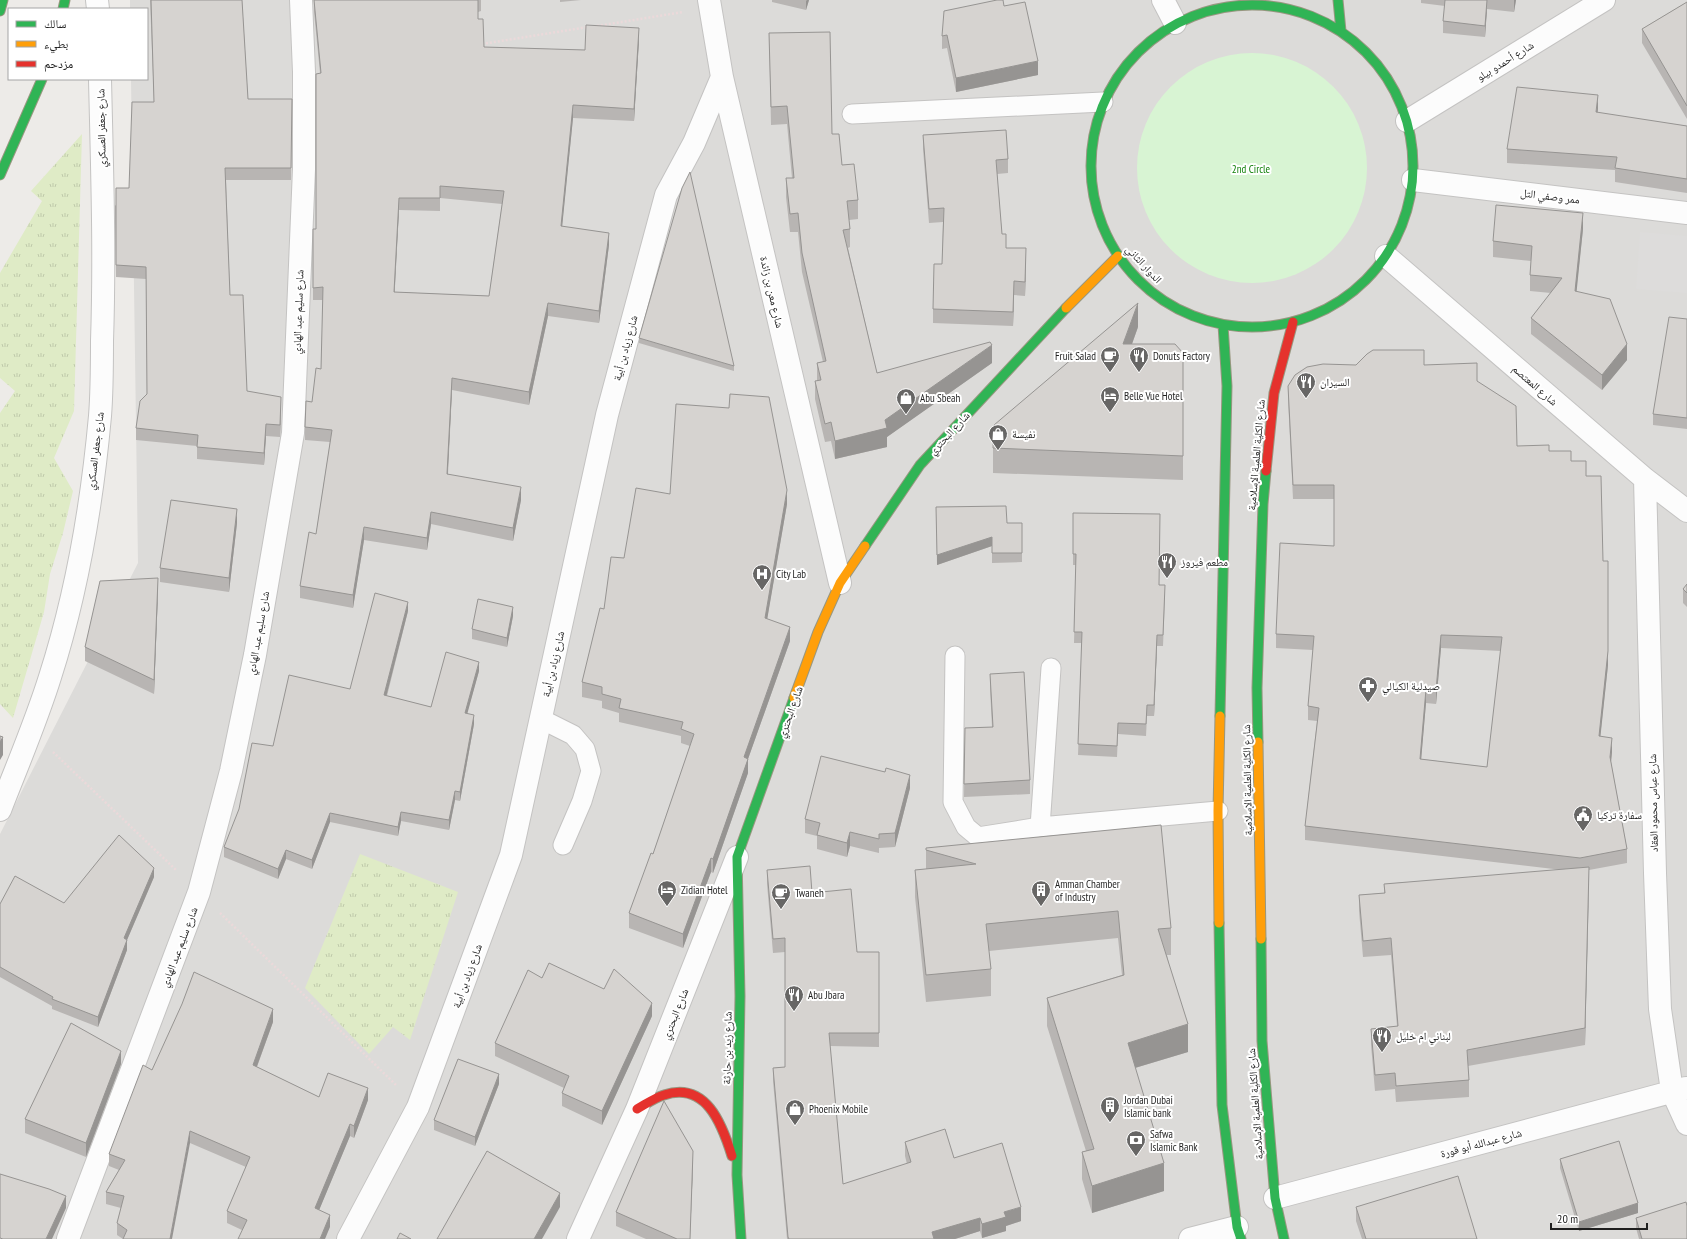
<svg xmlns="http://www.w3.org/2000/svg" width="1687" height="1239" font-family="'PT Sans Narrow','Noto Naskh Arabic',sans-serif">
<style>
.residential{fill:#dcdbd9}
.grass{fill:url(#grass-tufts)}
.park{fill:#d8f4d3}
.parking{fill:#dddcdb}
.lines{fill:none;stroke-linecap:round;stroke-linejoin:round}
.lane-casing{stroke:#c4c3c2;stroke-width:21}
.street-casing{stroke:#c4c3c2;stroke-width:24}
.fast-casing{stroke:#989780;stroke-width:11}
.slow-casing{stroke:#989780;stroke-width:11}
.jam-casing{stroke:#989780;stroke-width:11}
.path{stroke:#ebd9da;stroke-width:2.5;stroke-dasharray:2 2;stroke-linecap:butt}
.lane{stroke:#fcfcfc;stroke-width:19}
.street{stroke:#fcfcfc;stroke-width:22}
.fast{stroke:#30b455;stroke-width:9}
.slow{stroke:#ff9f0a;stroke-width:9}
.jam{stroke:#e5322d;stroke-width:9}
.wall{fill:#b8b5b3;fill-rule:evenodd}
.shaded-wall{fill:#969492}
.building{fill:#d6d3d0;stroke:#969492;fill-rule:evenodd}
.labels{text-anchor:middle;stroke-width:4;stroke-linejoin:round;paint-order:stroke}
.street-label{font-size:11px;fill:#1f1f1f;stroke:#fff}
.park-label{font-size:11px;fill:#118109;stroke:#fff}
.poi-label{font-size:11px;fill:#1f1f1f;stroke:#fff;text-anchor:start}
</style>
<defs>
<pattern id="grass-tufts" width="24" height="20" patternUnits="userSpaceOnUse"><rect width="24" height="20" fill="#dfebc6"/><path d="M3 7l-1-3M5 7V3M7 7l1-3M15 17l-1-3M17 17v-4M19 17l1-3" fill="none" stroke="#bfc9aa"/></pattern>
</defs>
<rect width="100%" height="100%" fill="#edebe8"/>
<!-- residential -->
<path class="residential" d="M130,0H1687V1239H0V834L138,563L131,79H147V9H130Z"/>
<!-- grass -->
<path class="grass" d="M82,134L74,411L54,458L73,491L63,533L50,574L44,612L13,718L0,704V413L15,391L0,378V273L42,201L31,191Z
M360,854L458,892L410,1040L393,1027L369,1054L305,988Z"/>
<!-- park -->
<path class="park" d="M1137 168a115 115 0 1 1 230 0a115 115 0 1 1-230 0Z"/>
<!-- parking -->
<path class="parking" d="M1640,232L1687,236V293L1636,289Z"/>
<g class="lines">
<!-- lane casing -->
<g class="lane-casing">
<path id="lane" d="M852,114L1103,102
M955,656L953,802L966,827L978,837L1040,827L1218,811
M541,719L573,735L585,749L591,771L582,801L563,845
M1040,827L1051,668"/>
</g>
<!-- street casing -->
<g class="street-casing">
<path id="street" d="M97,0L98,9
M709,0L722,77L840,583
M1163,0L1175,23
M1407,121L1604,0
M1413,180L1687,213
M1386,256L1645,479L1687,511
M1645,479L1655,873L1660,1009L1672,1091L1687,1124
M0,810C17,766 36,722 50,677C77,593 92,504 100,416C102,391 102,366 102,341C105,254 102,166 100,79
M1275,1198L1686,1088
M68,1239L199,892L231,771L255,655L293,433L304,169V72L301,0
M348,1239L418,1107L511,855L607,415L666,195L694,143L722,77
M578,1239L637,1109L737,857
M1190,1239L1237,1227"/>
</g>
<!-- fast casing -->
<g class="fast-casing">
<path id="fast" d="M1338,0L1341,31
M1091 166a161 161 0 1 1 322 0a161 161 0 1 1-322 0Z
M63,9L65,0
M0,11L3,0
M0,175L42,79
M865,546L920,465L1066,308
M1220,716L1227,386L1223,325
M1258,742L1257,688L1263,504L1266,471
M1219,923L1222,1105L1237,1227L1241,1239
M1261,939L1262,1041L1275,1198L1284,1239
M741,1239L737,1175L740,996L737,857L794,698"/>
</g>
<!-- slow casing -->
<g class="slow-casing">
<path id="slow" d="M1066,308L1118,256
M794,698L818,632L840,583L865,546
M1258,742L1261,939
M1219,923L1218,811L1220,716"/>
</g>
<!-- jam casing -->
<g class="jam-casing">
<path id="jam" d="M1266,471L1274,393L1293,322
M637,1109C646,1104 654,1098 664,1095C706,1081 722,1124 732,1156"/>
</g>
<!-- path -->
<path class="path" d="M597,26L683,12
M482,44L588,27
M53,752L177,871
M220,913L397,1086"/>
<!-- lane -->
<use href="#lane" class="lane"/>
<!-- street -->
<use href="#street" class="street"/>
<!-- fast -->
<use href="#fast" class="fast"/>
<!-- slow -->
<use href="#slow" class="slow"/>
<!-- jam -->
<use href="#jam" class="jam"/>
</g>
<!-- wall -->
<path class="wall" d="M150,0H242L248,99H292L291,180H226L230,295L247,391L281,409L280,437L266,436L264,465L197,459V446L136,440V428L147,395L146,279L116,277L115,206L129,188L154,102Z
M314,0H481V11L478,12V19L484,47L585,50L639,40L634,121L573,118L562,226L609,245L599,323L548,316L529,405L452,390L448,474L521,500L513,541L431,524L427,550L364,540L353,608L300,598V586L316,534L330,442L305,440V427L312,402L321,369L323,300H313V251L316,229L320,73L314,12ZM440,198L502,204L489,296L394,292L399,210L440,211Z
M560,0H581L560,2Z
M772,0H809L806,10L772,2Z
M1421,0H1516L1514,12L1487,9L1485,37L1443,33V21L1445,6L1421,3Z
M1687,2V119L1642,43V29Z
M1004,6L1038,75L956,92L947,48L942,49V36Z
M769,33L832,134L842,165L858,200V219L849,220L850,229V247L848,248L877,373L992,363L887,437V447L835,459L831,441L825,442L815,399V381H817V363L823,362L802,272L798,232H790L786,197V178H792L787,124L771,125Z
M1598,109L1597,113L1687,126V193L1615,182V170L1507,163V149Z
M923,135L1008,159V173L997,174L1002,234L1006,248L1026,262L1025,296L1014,295L1013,326L933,323V309L942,264L943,222L929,223L923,149Z
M1583,229L1576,292L1627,360L1602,390L1531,334V318L1551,293L1530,291V275L1531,261L1493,257V241Z
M1687,319V429L1653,425V414Z
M1138,327L1132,344L1183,353V480L993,473V448Z
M639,338L734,366V371L639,343Z
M1356,365H1424L1477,381L1517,446L1549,451L1571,461L1586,476L1603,561H1608V665L1600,737L1612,752L1611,762L1627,849V863L1589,870L1585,1045L1468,1066L1469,1080V1097L1396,1102L1395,1089L1375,1091L1371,1045V1029L1397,1026L1391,955L1363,957L1359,911V895L1384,893V884L1562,870L1305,840V826L1317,721L1308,720V706L1313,650L1276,648V634L1334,546V499H1293L1288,399V386ZM1441,648L1501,651L1487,767L1421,759L1426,703L1436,704Z
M670,494L787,504L767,619L790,641L748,759V773L713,873L711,872L683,948L629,928V913L653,854L690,746L681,743V736L619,722V713L602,708V701L582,697V682L604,609L624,558Z
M936,507L1007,523H1022V562L992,563V546L937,565Z
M1073,513L1159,585L1165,596L1163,646H1157L1154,716H1147L1146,736L1118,734L1117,757L1078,755L1082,643H1074L1076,565H1073Z
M237,523L229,592L160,582V568Z
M1687,584V607L1683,603V589Z
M158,592L154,694L85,661V647Z
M408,611L387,696L431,707L479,671L467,713L474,724L460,801L455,800L449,830L401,821L398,836L330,822L312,869L286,859L278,879L224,857V847L273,746L350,689Z
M513,616L507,647L472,639V629Z
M990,674L1030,780V794L964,797L965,728L992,727L990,688Z
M910,788L895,847L879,848V853L850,846L847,857L817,849V836L805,833V819Z
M926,848L1171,928V955H1167L1188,1052L1135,1068L1164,1191L1092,1213L1082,1179V1152L1086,1151L1047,1026V998L1122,975L1118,938L989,951L991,969V996L926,1002L915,897V870L926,869Z
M767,870L812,893L857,952H879V1047L830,1046L843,1184L907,1164L905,1156V1142L954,1158L1021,1221L1006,1226V1231L982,1238L980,1231L955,1239H787L773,1081V1068L785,1067V952L773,953L767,884Z
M154,877L127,940V950L98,1027L52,1009V1006L0,977V904L64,903Z
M542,978L652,1016L602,1125L562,1106V1093L564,1088L495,1056V1043Z
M273,1022L257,1067L319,1097L368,1100L354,1138L350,1136L319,1210L330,1227L242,1230L227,1223V1211L246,1167L190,1143L123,1239L117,1235V1223L121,1208L106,1204V1192L119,1170L109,1166V1154L152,1070Z
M121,1064L86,1157L25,1133V1119Z
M499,1084L475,1146L434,1130V1120Z
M1560,1159L1638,1213L1579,1231L1560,1168Z
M693,1165L690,1239H646L616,1226V1212Z
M1356,1207L1477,1239H1362L1356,1221Z
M1636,1218L1687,1239H1639L1636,1228Z"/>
<!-- shaded-wall -->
<path class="shaded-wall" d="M807,0H809L806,10V1Z
M1487,0V9L1485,37V26Z
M1514,0H1516L1514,12Z
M639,28V40L634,121V109Z
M1038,61V75L956,92V78Z
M1598,95V109L1596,126V112Z
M573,105V118L561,238V226Z
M399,198V210L394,305V292Z
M1583,213V229L1575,307V291Z
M609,233V245L599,323V311Z
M1026,248V262L1025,296V282Z
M1014,281V295L1013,326V312Z
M548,303V316L529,405V392Z
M1138,303V327L1123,369V344Z
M1627,344V360L1602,390V375Z
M992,345V363L887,437V447L835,459V441L885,420Z
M452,378V390L447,487V474Z
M281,397V409L280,437V425Z
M266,424V436L264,465V453Z
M521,487V500L513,541V528Z
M787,490V504L765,632V618Z
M237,509V523L229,592V578Z
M431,512V524L427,550V538Z
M364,527V540L353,608V595Z
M992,537V546L937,565V555Z
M158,578V592L154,694V680Z
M408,602V611L384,705V695Z
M513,607V616L507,647V638Z
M790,627V641L748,759V773L713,873V859L744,757Z
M1157,635V646L1154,716V705Z
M1441,635V648L1436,704V690Z
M1608,651V665L1599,750V736Z
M479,662V671L465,722V713Z
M1426,689V703L1420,773V759Z
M474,715V724L460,801V792Z
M3,737V755L0,760V742Z
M1612,738V752L1610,771V757Z
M910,775V788L895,847V833Z
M455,791V800L449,830V820Z
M401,812V821L398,836V827Z
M330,813V822L312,869V860Z
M850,832V846L847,857V843Z
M286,850V859L278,879V869Z
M711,858V872L683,948V934Z
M1589,867V884L1585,1045V1028Z
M154,868V877L124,947V938Z
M127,940V950L98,1027V1017Z
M652,1003V1016L602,1125V1111Z
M273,1009V1022L253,1077V1065Z
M1188,1024V1052L1128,1070V1043Z
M121,1051V1064L86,1157V1143Z
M499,1074V1084L475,1146V1137Z
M368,1088V1100L354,1138V1126Z
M350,1124V1136L315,1220V1208Z
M190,1131V1143L172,1239H170Z
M693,1151V1165L690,1239Z
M1164,1163V1191L1092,1213V1186Z
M560,1193V1207L542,1239H534Z
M66,1196V1208L52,1239H46Z
M1638,1203V1213L1579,1231V1222Z
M1021,1207V1221L1006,1226V1231L982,1238V1224L1004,1212Z
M330,1215V1227L325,1239H320Z
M980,1218V1231L955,1239H932V1232Z"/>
<!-- building -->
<path class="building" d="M151,0H242L248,99H292L291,168H225L230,295H243L247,391L281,397L280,425L266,424L264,453L197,447L198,435L136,428L140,401L147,394L146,267L116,265V188H129L132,102H154Z
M314,0H478V19H483L484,47L585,50L586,25L639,28L634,109L573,105L561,226L609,233L599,311L548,303L529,392L452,378L447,474L521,487L513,528L431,512L427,538L364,527L353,595L300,586L309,532L316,534L332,430L305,427L306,401L312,402L316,368L321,369L323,287L313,288V229H316V74L321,73ZM440,186L504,191L489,296L394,292L399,198H440Z
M997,0H1003L1004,6L1025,2L1038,61L956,78L947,35L942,36L944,11Z
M1445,0H1487L1485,26L1443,21Z
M1687,2V106L1642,29Z
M830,32L832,134H839L842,165L854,164L858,200L847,201L850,229L843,230L877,373L990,342L992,345L885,420L887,428L835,441L831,422L825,424L815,381L821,380L817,363L826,361L802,253L798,213L790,214L786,178H794L787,106L771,107L769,33Z
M1517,87L1598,95L1596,112L1687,126V179L1615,168L1617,157L1507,149Z
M1006,130L1008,159L996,160L1002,234H1006V248H1026L1025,282L1014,281L1013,312L933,309L934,264H942L944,208L929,209L923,135Z
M690,172L734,366L639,338L682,188Z
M1496,205L1583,213L1575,291L1610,299L1627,344L1602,375L1531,318L1562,278L1530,275L1532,246L1493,241Z
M1138,303L1123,344H1175L1183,353V456L993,448L994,425Z
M1669,317L1687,319V418L1653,414Z
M1373,350H1424V365L1477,363V381L1516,406L1517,446L1549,445V451H1571V461H1586V476H1601L1603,561H1608V651L1599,736L1612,738L1610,757L1627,849L1580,858L1305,826L1319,708L1308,706L1314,636L1276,634L1280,543L1334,546V485H1293L1288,386L1295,375L1307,367L1323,364L1356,365L1367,354ZM1441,635L1502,637L1487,767L1420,759L1426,689L1436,690Z
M730,394L769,397L787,490L765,618L790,627L744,757L748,759L713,859L711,858L683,934L629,913L651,853L653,854L694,734L681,729L683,722L619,708L621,699L602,694V687L582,682L600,608L604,609L611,557L624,558L636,488L670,494L676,404L729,408Z
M171,500L237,509L229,578L160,568Z
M1006,506L1007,523H1022V553H992V537L937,555L936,507Z
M1073,513L1160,514L1159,585H1165L1163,635H1157L1154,705H1147L1146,724L1118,723L1117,746L1078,744L1082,632H1074L1076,554H1073Z
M158,578L154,680L85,647L100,581Z
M1687,584V593L1683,589Z
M375,593L408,602L384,695L431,707L446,652L479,662L465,713L474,715L460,792L455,791L449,820L401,812L398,827L330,813L312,860L286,850L278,869L224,847L239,809L252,743L273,746L289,675L350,689Z
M478,599L513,607L507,638L472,629Z
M1024,672L1030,780L964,784L965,728L993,727L990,674Z
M0,736L3,737L0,742Z
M821,756L885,772L886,768L910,775L895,833L879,834V839L850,832L847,843L817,835L820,823L805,819Z
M1161,825L1171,928L1158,929L1188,1024L1128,1043L1164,1163L1092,1186L1082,1152L1094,1149L1047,998L1124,975L1118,911L986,924L991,969L926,975L915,870L976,864L926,850V848Z
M119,835L154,868L124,938L127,940L98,1017L52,999L53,997L0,967V904L15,876L64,903Z
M810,866L812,893L851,889L857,952H879V1033H829L843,1184L911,1162L905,1142L945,1129L954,1158L1002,1143L1021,1207L1004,1212L1006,1217L982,1224L980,1218L932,1232L934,1239H789L788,1237L773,1068L785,1067V938L773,939L767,870Z
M1589,867L1585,1028L1467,1050L1469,1080L1396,1086L1395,1073L1375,1075L1371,1029L1398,1026L1391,938L1363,941L1359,895L1385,893L1384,884Z
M549,963L604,989L614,969L652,1003L602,1111L562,1093L569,1076L495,1043L528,970L542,978Z
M194,972L273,1009L253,1065L319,1097L328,1073L368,1088L354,1126L350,1124L315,1208L330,1215L320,1239H238L247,1220L227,1211L250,1157L190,1131L170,1239H123L127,1230L117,1223L124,1196L106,1192L125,1160L109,1154L143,1065L152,1070L182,1004Z
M71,1023L121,1051L86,1143L25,1119Z
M458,1059L499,1074L475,1137L434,1120Z
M664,1101L693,1151L690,1239H677L616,1212Z
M1619,1141L1638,1203L1579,1222L1560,1159Z
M487,1151L560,1193L534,1239H437Z
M0,1174L49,1189L66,1196L46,1239H3L0,1238Z
M1458,1176L1477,1239H1366L1356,1207Z
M1686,1202L1687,1206V1239H1642L1636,1218Z
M400,1233L411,1239H397Z"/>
<!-- icons -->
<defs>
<g id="cafe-pin" transform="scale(1)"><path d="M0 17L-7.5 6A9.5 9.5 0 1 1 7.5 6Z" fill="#676665" stroke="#fff"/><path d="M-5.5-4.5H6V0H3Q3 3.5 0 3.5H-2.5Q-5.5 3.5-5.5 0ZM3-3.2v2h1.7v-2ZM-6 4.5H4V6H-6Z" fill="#fff"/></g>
<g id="restaurant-pin" transform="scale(1)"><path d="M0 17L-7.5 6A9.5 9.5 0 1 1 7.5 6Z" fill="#676665" stroke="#fff"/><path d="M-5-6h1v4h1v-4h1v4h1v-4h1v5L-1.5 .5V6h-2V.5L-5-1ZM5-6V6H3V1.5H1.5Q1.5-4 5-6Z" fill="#fff"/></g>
<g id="hotel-pin" transform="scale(1)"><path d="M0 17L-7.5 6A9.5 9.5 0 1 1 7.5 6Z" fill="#676665" stroke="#fff"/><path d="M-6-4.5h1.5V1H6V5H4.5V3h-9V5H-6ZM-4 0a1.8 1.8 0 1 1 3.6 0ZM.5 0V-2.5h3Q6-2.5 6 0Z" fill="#fff"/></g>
<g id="shop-pin" transform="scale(1)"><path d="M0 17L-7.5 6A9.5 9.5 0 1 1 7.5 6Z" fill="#676665" stroke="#fff"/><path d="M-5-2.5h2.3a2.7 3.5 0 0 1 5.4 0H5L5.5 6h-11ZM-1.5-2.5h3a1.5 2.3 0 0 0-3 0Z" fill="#fff"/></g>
<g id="hospital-pin" transform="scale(1)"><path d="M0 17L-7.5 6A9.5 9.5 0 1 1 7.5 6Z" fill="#676665" stroke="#fff"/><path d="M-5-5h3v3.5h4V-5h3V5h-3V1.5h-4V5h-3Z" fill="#fff"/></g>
<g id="pharmacy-pin" transform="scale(1)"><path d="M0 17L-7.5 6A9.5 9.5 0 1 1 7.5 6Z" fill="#676665" stroke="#fff"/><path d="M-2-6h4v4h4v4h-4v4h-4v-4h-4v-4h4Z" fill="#fff"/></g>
<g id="civic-pin" transform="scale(1)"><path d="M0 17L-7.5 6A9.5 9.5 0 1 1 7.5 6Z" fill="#676665" stroke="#fff"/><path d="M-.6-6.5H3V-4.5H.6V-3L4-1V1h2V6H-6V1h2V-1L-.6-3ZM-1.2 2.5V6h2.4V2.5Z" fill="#fff"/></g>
<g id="building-pin" transform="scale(1)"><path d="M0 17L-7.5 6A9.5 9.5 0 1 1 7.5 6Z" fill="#676665" stroke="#fff"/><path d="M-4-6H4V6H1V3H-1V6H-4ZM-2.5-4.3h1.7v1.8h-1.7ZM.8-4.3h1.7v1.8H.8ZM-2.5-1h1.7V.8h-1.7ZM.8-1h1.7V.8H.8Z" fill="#fff"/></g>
<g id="bank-pin" transform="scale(1)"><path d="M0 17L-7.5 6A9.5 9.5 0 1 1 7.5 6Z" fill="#676665" stroke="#fff"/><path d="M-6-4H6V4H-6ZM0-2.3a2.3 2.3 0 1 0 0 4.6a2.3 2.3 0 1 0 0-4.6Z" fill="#fff"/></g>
</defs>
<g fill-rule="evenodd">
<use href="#cafe-pin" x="1110" y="356"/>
<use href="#restaurant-pin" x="1139" y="356"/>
<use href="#restaurant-pin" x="1306" y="382"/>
<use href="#hotel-pin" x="1110" y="396"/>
<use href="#shop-pin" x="906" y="398"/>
<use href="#shop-pin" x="998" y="434"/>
<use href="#restaurant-pin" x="1167" y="562"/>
<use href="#hospital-pin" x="762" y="574"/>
<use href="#pharmacy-pin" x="1368" y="686"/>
<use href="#civic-pin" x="1583" y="815"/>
<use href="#hotel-pin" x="667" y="890"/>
<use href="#building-pin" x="1041" y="890"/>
<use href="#cafe-pin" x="781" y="893"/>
<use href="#restaurant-pin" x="794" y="995"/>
<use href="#restaurant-pin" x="1382" y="1036"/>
<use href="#building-pin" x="1110" y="1106"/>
<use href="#shop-pin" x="795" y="1109"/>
<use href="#bank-pin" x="1136" y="1140"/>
</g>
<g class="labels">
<!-- street labels -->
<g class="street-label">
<text transform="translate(1505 61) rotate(-32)" y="4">شارع أحمدو بيلو</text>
<text transform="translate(101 128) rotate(-91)" y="4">شارع جعفر العسكري</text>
<text transform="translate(1550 196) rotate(7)" y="4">ممر وصفي التل</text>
<text transform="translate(1144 264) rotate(47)" y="4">الدوار الثاني</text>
<text transform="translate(772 292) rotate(77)" y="4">شارع معن بن زائدة</text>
<text transform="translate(298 312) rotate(-88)" y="4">شارع سليم عبد الهادي</text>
<text transform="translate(625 348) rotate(-75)" y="4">شارع زياد بن أبية</text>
<text transform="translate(1535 385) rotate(41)" y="4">شارع المعتصم</text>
<text transform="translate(949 433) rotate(-47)" y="4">شارع البحتري</text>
<text transform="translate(95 451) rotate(-83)" y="4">شارع جعفر العسكري</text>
<text transform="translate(1256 455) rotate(-85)" y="4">شارع الكلية العلمية الإسلامية</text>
<text transform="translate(258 633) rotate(-80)" y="4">شارع سليم عبد الهادي</text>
<text transform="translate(553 664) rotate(-77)" y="4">شارع زياد بن أبية</text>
<text transform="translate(790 712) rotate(-70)" y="4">شارع البحتري</text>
<text transform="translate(1247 780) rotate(-91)" y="4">شارع الكلية العلمية الإسلامية</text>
<text transform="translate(1653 803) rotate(-91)" y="4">شارع عباس محمود العقاد</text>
<text transform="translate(179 947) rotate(-69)" y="4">شارع سليم عبد الهادي</text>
<text transform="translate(467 976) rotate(-70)" y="4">شارع زياد بن أبية</text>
<text transform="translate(675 1014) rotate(-68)" y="4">شارع البحتري</text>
<text transform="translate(727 1048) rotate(-89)" y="4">شارع زيد بن حارثة</text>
<text transform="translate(1255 1104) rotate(-94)" y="4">شارع الكلية العلمية الإسلامية</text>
<text transform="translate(1481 1143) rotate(-15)" y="4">شارع عبدالله أبو قورة</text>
</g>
<!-- park labels -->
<g class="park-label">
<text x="1251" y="173">2nd Circle</text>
</g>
<!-- poi labels -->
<g class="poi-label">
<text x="1096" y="360" text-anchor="end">Fruit Salad</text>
<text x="1153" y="360">Donuts Factory</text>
<text x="1320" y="386">السيران</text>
<text x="1124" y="400">Belle Vue Hotel</text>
<text x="920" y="402">Abu Sbeah</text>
<text x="1012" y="438">نفيسة</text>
<text x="1181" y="566">مطعم فيروز</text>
<text x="776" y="578">City Lab</text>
<text x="1382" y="690">صيدلية الكيالي</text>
<text x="1597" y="819">سفارة تركيا</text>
<text x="1055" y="888">Amman Chamber<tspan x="1055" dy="13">of Industry</tspan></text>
<text x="681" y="894">Zidian Hotel</text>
<text x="795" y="897">Twaneh</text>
<text x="808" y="999">Abu Jbara</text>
<text x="1396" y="1040">لبناني ام خليل</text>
<text x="1124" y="1104">Jordan Dubai<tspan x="1124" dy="13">Islamic bank</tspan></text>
<text x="809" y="1113">Phoenix Mobile</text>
<text x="1150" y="1138">Safwa<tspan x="1150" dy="13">Islamic Bank</tspan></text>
</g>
</g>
<!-- legend -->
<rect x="8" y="8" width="140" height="72" fill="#ffffff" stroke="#a5a5a5"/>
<rect x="16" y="21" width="20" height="6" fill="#30b455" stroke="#a5a5a5"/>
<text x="44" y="28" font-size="12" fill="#1f1f1f">سالك</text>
<rect x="16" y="41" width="20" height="6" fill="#ff9f0a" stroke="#a5a5a5"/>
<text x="44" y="48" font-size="12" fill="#1f1f1f">بطيء</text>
<rect x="16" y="61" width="20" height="6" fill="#e5322d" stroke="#a5a5a5"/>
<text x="44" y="68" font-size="12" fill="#1f1f1f">مزدحم</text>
<!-- scale -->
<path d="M1551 1223v6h96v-6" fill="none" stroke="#1f1f1f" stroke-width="2"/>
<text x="1557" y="1223" font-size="12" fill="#1f1f1f" stroke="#ffffff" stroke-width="3" paint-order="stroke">20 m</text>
</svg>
